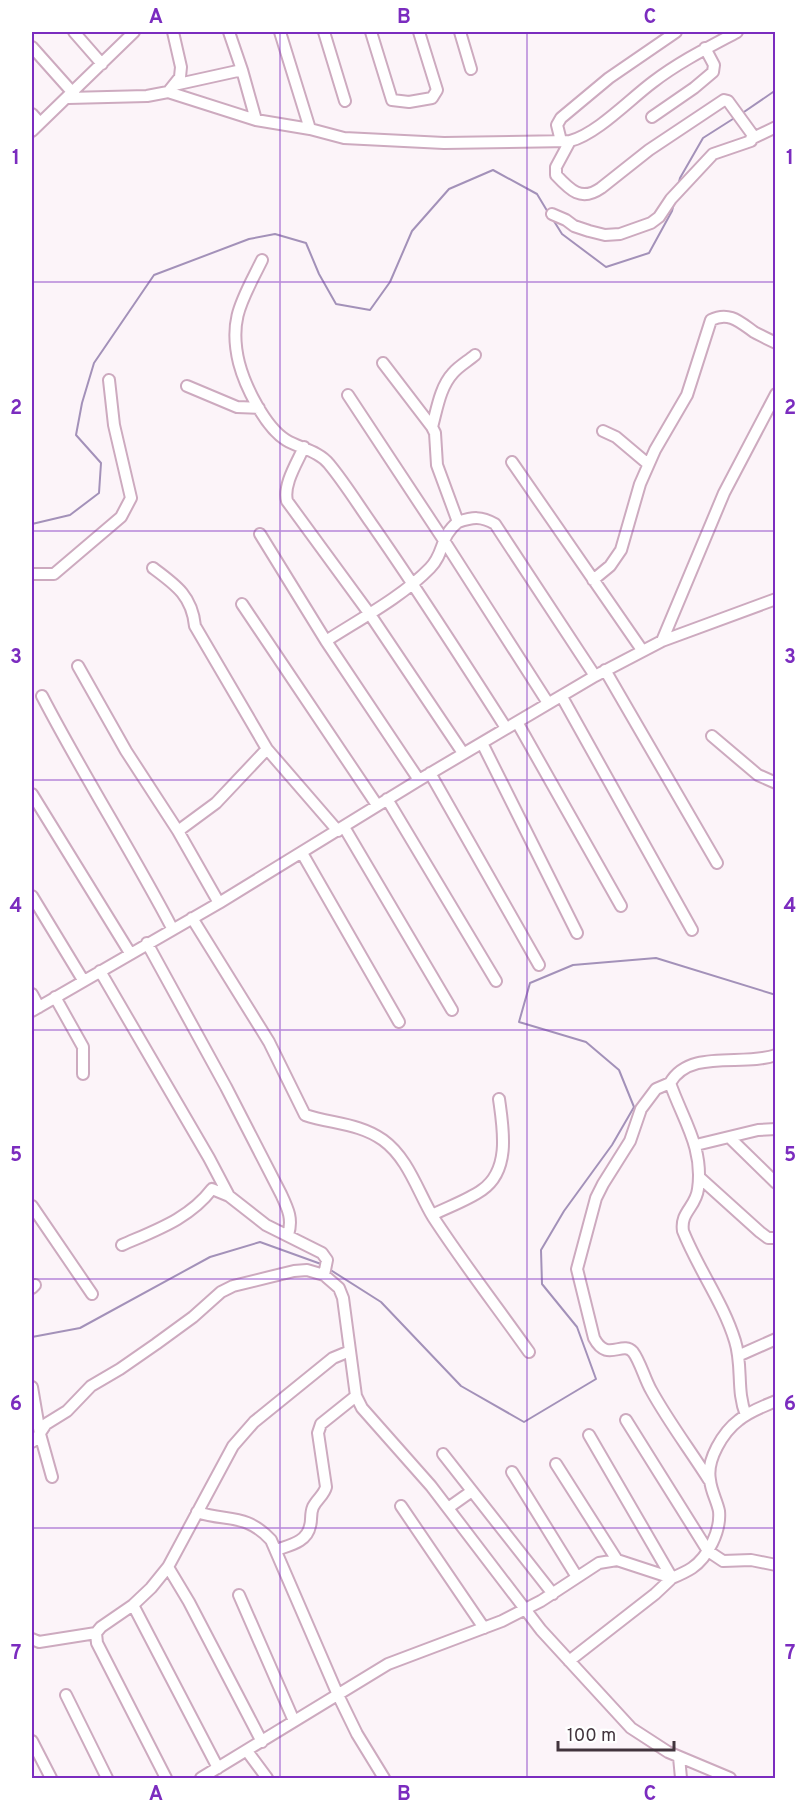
<svg xmlns="http://www.w3.org/2000/svg" width="807" height="1810" font-family="Overpass,sans-serif">
<style>
.lines{fill:none;stroke-linecap:round;stroke-linejoin:round}
.stream{stroke:#a391b9;stroke-width:2}
.minor-casing{stroke:#cdaabf;stroke-width:14}
.minor{stroke:#fff;stroke-width:10}
.grid{fill:none;stroke:#7b2cbf;stroke-width:1.5;stroke-opacity:0.55}
.neatline{fill:none;stroke:#7b2cbf;stroke-width:2}
.grid-label{font-size:20px;text-anchor:middle;font-weight:bold;fill:#7b2cbf}
</style>
<rect width="100%" height="100%" fill="#fcf4f9"/>
<g class="lines">
<!-- stream -->
<path class="stream" d="M741,114L776,90
M678,186L680,178L703,138L736,117
M552,218L562,234L606,267L649,253L672,211L674,203
M32,524L70,515L99,493L101,463L76,435L82,403L94,363L154,275L249,239L275,234L306,243L319,274L336,304L370,310L390,282L412,231L449,189L493,170L537,194L549,214
M329,1269L381,1302L461,1386L524,1422L596,1379L577,1327L542,1284L541,1250L564,1211L612,1145L634,1107L619,1070L586,1042L519,1022L530,983L573,965L656,958L776,995
M32,1337L80,1328L210,1257L260,1242L321,1264"/>
<!-- minor casing -->
<g class="minor-casing">
<path id="minor" d="M74,32L102,64
M229,32L242,70L256,120
M280,32L310,129
M324,32L345,101
M371,32L392,100L409,102L432,98L437,90L419,32
M460,32L471,69
M32,47L73,93
M174,85L242,70
M168,92L256,120L310,129L344,138L444,143L570,141C597,134 630,99 653,82C679,62 709,47 737,32
M68,98L147,96L168,92L180,77L181,67L173,32
M32,114L40,123
M652,117L694,88L713,72L714,65L705,48
M32,131L134,32
M753,138L776,127
M561,141L557,125L561,118L609,78L676,32
M552,214L566,220L574,226L589,231L605,235L620,234L651,223L659,217L671,199L713,154L751,141L752,134L728,101L724,100L649,150L601,188C581,202 570,190 556,175V167L570,141
M262,260C243,299 228,318 239,363C245,386 265,427 286,440C299,448 319,451 329,464C344,482 357,503 371,523C418,590 462,659 506,728
M187,386L237,407L259,408
M348,395L443,539L548,703
M432,427C437,409 440,387 453,373C459,366 468,361 475,355
M603,431L616,437L648,464
M304,447C297,463 283,484 287,501L369,613L463,753
M512,462L642,650
M458,522C473,517 481,516 495,524L595,676
M260,534L326,641L419,780
M153,568C176,585 192,596 195,626L267,749L338,831
M32,574H54L121,517L131,498L114,425L109,380
M593,580L610,566L621,550L640,484L655,450L687,395L711,320C729,311 740,322 754,332C761,336 768,339 776,343
M242,604L377,805
M326,641C360,619 402,597 430,568C445,553 439,537 458,522L437,465L435,433L432,427L383,363
M662,641L724,493L776,394
M78,666L126,751L178,831L219,903
M605,670L717,863
M42,696C83,775 131,850 172,928
M562,697L692,930
M517,722L621,906
M712,736L758,775L776,783
M482,743L577,933
M430,773L539,965
M32,794L130,953
M387,799L496,981
M344,827L452,1010
M178,831L216,803L267,749
M302,853L399,1022
M32,896L83,980
M192,918L269,1042L305,1115C332,1124 359,1123 383,1140C408,1158 418,1192 433,1217C463,1263 497,1307 529,1352
M147,943L226,1087L281,1194C288,1209 293,1219 288,1235
M100,971L209,1158L229,1196
M32,994L39,1007
M55,997L83,1047V1074
M32,1011L219,903L419,780L595,676L662,641L776,599
M670,1083L656,1089L641,1109L630,1141L603,1184L596,1198L577,1269L594,1338C607,1363 622,1340 633,1352C640,1361 645,1380 651,1390C668,1421 690,1450 709,1480
M730,1138L776,1183
M696,1145L758,1130L776,1129
M699,1177L760,1232L768,1238H776
M32,1206L92,1294
M432,1215C448,1207 468,1200 482,1190C511,1170 503,1128 499,1099
M122,1245C156,1230 189,1219 212,1189L229,1196L266,1225L322,1253L327,1260L324,1275
M32,1288L35,1285
M740,1355L776,1339
M32,1387L40,1434L52,1477
M746,1415C736,1391 743,1366 735,1341C723,1302 698,1269 683,1231C680,1212 696,1207 698,1189C704,1148 683,1120 670,1083C690,1048 743,1067 776,1055
M626,1420L708,1551L723,1561L751,1560L776,1565
M32,1442L36,1439L46,1424L67,1411L91,1386L120,1369L156,1344L193,1317L221,1292L233,1286L294,1271L307,1270L324,1275L339,1288L343,1298L356,1396L362,1408L431,1486L541,1630L631,1728L668,1752L730,1778
M443,1454L553,1594
M556,1464L617,1560
M512,1472L577,1577
M401,1506L484,1628
M448,1508L472,1491
M197,1512C228,1522 246,1513 271,1540L338,1695L357,1734L384,1778
M276,1550C290,1545 307,1542 310,1526C312,1520 310,1514 313,1507C317,1499 324,1495 326,1487L318,1433L321,1424L356,1396
M168,1567L189,1602L262,1742
M239,1595L294,1721
M133,1605L218,1768
M96,1633L97,1643L166,1778
M32,1639L39,1642L96,1633L101,1627L133,1605L151,1588L168,1567L233,1446L254,1422L333,1358L350,1351
M569,1661L655,1594L672,1578L589,1435
M66,1695L107,1778
M32,1741L51,1778
M247,1751L267,1778
M679,1757L681,1778
M201,1778L388,1664L502,1621L541,1601L599,1563L617,1560L672,1578C679,1575 686,1572 692,1568C708,1557 721,1531 719,1511C717,1501 711,1491 710,1480C706,1460 723,1432 739,1420C750,1411 762,1407 776,1401"/>
</g>
<!-- minor -->
<use href="#minor" class="minor"/>
</g>
<!-- grid -->
<path class="grid" d="M280,32V1778M527,32V1778M32,282H776M32,531H776M32,780H776M32,1030H776M32,1279H776M32,1528H776"/>
<!-- border -->
<rect width="807" height="1810" fill="none" stroke="#ffffff" stroke-width="66"/>
<!-- scale -->
<path d="M558 1741v9h116v-9" fill="none" stroke="#42343d" stroke-width="3"/>
<text x="567" y="1741" font-size="18" fill="#42343d" stroke="#ffffff" stroke-width="4.5" paint-order="stroke">100 m</text>
<rect x="33" y="33" width="741" height="1744" class="neatline"/>
<g class="grid-label">
<text x="156" y="23">A</text>
<text x="404" y="23">B</text>
<text x="650" y="23">C</text>
<text x="16" y="164">1</text>
<text x="790" y="164">1</text>
<text x="16" y="414">2</text>
<text x="790" y="414">2</text>
<text x="16" y="663">3</text>
<text x="790" y="663">3</text>
<text x="16" y="912">4</text>
<text x="790" y="912">4</text>
<text x="16" y="1161">5</text>
<text x="790" y="1161">5</text>
<text x="16" y="1410">6</text>
<text x="790" y="1410">6</text>
<text x="16" y="1659">7</text>
<text x="790" y="1659">7</text>
<text x="156" y="1800">A</text>
<text x="404" y="1800">B</text>
<text x="650" y="1800">C</text>
</g>
</svg>
